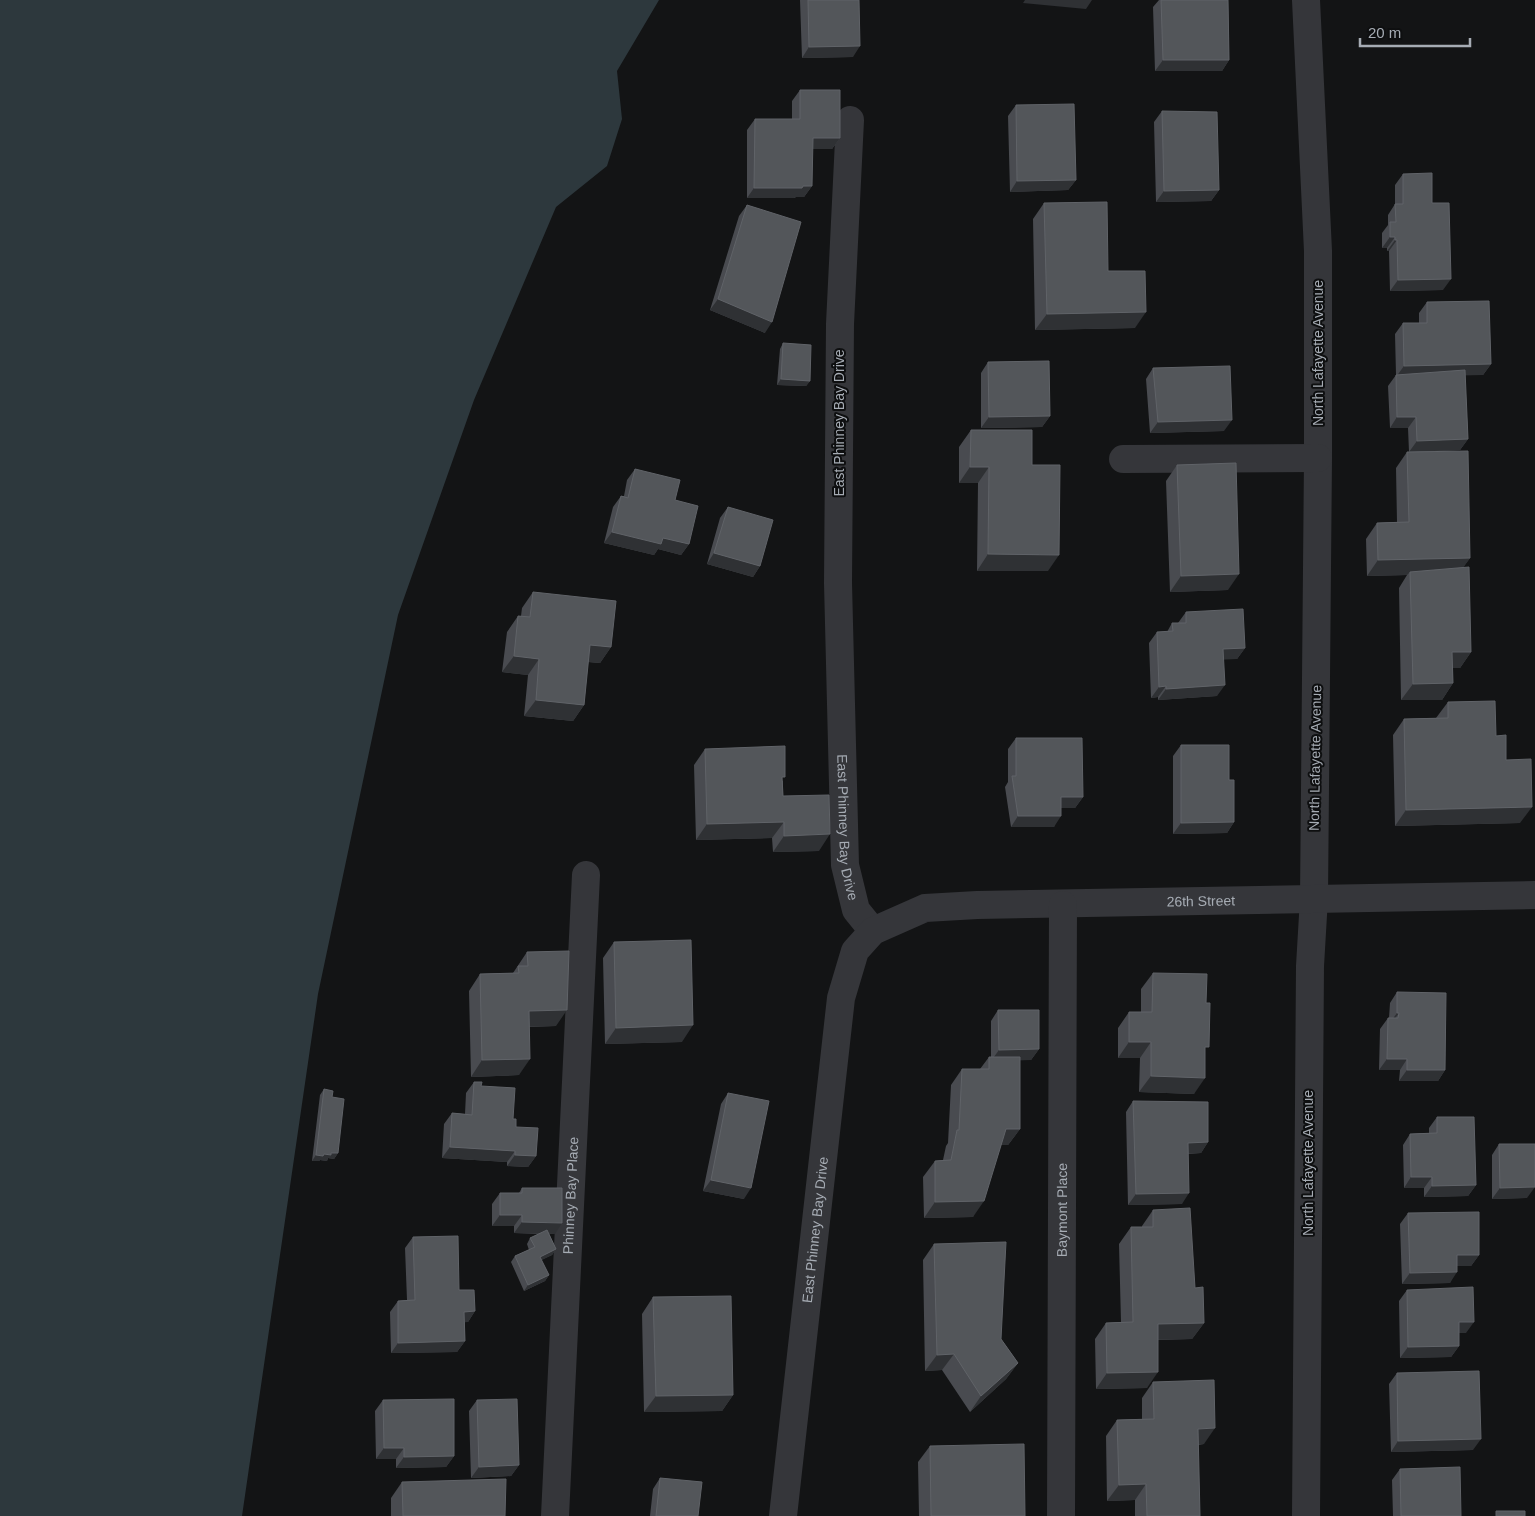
<svg xmlns="http://www.w3.org/2000/svg" width="1535" height="1516" font-family="Arial,sans-serif">
<style>
.water{fill:#2d383d}
.lines{fill:none;stroke-linecap:round;stroke-linejoin:round}
.minor{stroke:#35363a;stroke-width:28}
.wall{fill:#494b50}
.shaded-wall{fill:#2f3134}
.building{fill:#53565a;stroke:#606368}
.labels{text-anchor:middle;stroke-width:4;stroke-linejoin:round;paint-order:stroke}
.street-label{font-size:14px;fill:#a6acb4;stroke:#0e0f10}
</style>
<rect width="100%" height="100%" fill="#131415"/>
<!-- water -->
<path class="water" d="M0,0H659L617,71L622,119L607,166L556,207L474,400L398,615L318,994L242,1516H0Z"/>
<g class="lines">
<!-- minor -->
<g class="minor">
<path d="M1306,0L1318,251V458L1314,898L1310,966L1306,1516"/>
<path id="s1" d="M850,120L840,324L838,583L845,865L856,910L873,931"/>
<path d="M1123,459L1318,458"/>
<path id="s2" d="M555,1516L586,875"/>
<path id="s3" d="M783,1516L841,998L855,951L873,931L925,908L977,905L1535,895"/>
<path id="s4" d="M1061,1516L1063,905"/>
</g>
</g>
<!-- wall -->
<path class="wall" d="M800,0H859L853,57L802,58Z
M1159,0H1228L1229,60L1222,71H1155L1153,7Z
M800,90L840,138L832,149H812V186L804,197H796L794,198H747V130L755,119H792V101Z
M1016,105L1076,180L1068,190L1010,192L1008,116Z
M1162,111L1219,190L1211,201L1156,202L1154,122Z
M1403,174L1432,203L1443,290L1390,291L1389,251H1387V248H1382V233L1388,225V215L1395,204V185Z
M1044,203L1108,271L1135,328L1035,330L1033,219Z
M747,205L765,333L710,310L739,216Z
M1427,302L1491,364L1483,375H1465L1468,439L1460,450L1420,452L1470,558L1463,567L1471,652L1460,668H1453V683L1442,700H1401L1399,588L1407,575L1367,576L1366,539L1377,523L1397,522L1396,468L1407,452H1409L1408,428H1390L1388,386L1396,375L1395,334L1403,323H1419V313Z
M783,343L810,381L806,386L777,385L780,349Z
M988,362L1050,416L1042,427L981,428V373Z
M1153,368L1224,431L1150,433L1146,379Z
M971,430L1048,571H977L978,483H959V447Z
M1177,465L1228,590L1170,592L1166,481Z
M635,469L675,500L689,544L681,555L658,549L654,555L604,543L613,507L621,496H624L627,480Z
M728,507L760,566L753,577L707,564L720,518Z
M533,592L611,647L600,663L588,662L584,705L573,721L524,716L528,675L502,672L507,632L518,616H521L522,608Z
M1186,612L1245,648L1237,659H1223L1217,696L1158,700V697L1151,698L1149,643L1157,632H1167L1172,623H1178Z
M1448,702L1496,736L1506,760L1520,823L1395,826L1393,735L1404,719L1436,718Z
M1016,738L1083,797L1075,808H1061L1054,827H1011L1005,787L1008,782V749Z
M1181,745L1229,780L1234,822L1227,833L1173,834V756Z
M705,749L783,781V796L819,851L773,852L772,838L696,840L694,765Z
M614,942L682,1042L605,1044L603,958Z
M527,952L556,1026L529,1027L519,1075L471,1077L469,991L480,974L513,973Z
M1153,973L1205,1052L1194,1094L1139,1092L1140,1058H1118V1028L1129,1012H1141V989Z
M1397,992L1445,1070L1438,1081H1399L1400,1070H1379L1380,1029L1388,1018H1389L1390,1003Z
M998,1010L1039,1049L1031,1060H1020V1129L1008,1145H1001L973,1217L924,1218L923,1177L935,1161L943,1160L946,1146L948,1143L951,1085L962,1069H980L989,1057H991V1021Z
M474,1082L481,1086L513,1119L516,1127L536,1156L528,1167L507,1166V1162L442,1158L444,1124L452,1113L465,1114L466,1093Z
M324,1089L332,1097L338,1153L334,1159L328,1158L327,1161L320,1160L319,1161H312L320,1095Z
M728,1093L744,1199L703,1191L721,1104Z
M1133,1101L1208,1142L1201,1153L1188,1154L1182,1204L1128,1205L1126,1112Z
M1437,1117L1476,1185L1468,1196L1424,1197V1188H1404L1403,1145L1410,1134L1429,1133V1128Z
M1499,1144L1527,1198L1492,1199V1155Z
M522,1188L555,1234H549L556,1249L552,1255L541,1260L549,1275L545,1281L524,1291L511,1262L515,1256L529,1250L527,1244L530,1238L540,1234L514,1233V1226H492V1204L500,1193H519Z
M1153,1210L1195,1288L1204,1323L1192,1339L1158,1340L1147,1388L1096,1389L1095,1339L1106,1323L1121,1322L1119,1244L1131,1227H1142V1226Z
M1408,1213L1479,1255L1471,1266H1457L1450,1283L1402,1284L1400,1224Z
M413,1237L459,1290L475,1311L468,1322H465V1341L457,1352L391,1353L390,1312L398,1301L407,1300L405,1248Z
M934,1244L1001,1339L1018,1363L1006,1379L970,1412L942,1370L925,1371L923,1260Z
M1407,1290L1466,1333H1459V1346L1451,1357L1400,1358L1399,1301Z
M653,1297L733,1395L722,1411L644,1412L642,1314Z
M1397,1373L1473,1450L1391,1452L1389,1384Z
M1153,1382L1204,1444L1198,1445L1200,1516H1135V1500L1107,1501L1106,1436L1117,1420L1142,1419V1398Z
M383,1400L454,1456L446,1467L396,1468V1459H376L375,1411Z
M477,1400L519,1465L511,1476L471,1478L469,1411Z
M930,1446L1025,1516H919L918,1462Z
M1400,1469L1461,1516H1393L1392,1480Z
M660,1478L698,1516H650L653,1489Z
M402,1482L505,1516H391V1498Z"/>
<!-- shaded-wall -->
<path class="shaded-wall" d="M1025,0H1092L1086,9L1023,3Z
M860,46L853,57L802,58L809,47Z
M1163,60H1229L1222,71H1155Z
M813,138H840L832,149H805Z
M1076,180L1068,190L1010,192L1017,181Z
M812,186L804,197H796L794,198H747L754,188Z
M1219,190L1211,201L1156,202L1164,191Z
M1390,237H1395L1387,248H1382Z
M1395,240H1397L1389,251H1387Z
M1451,279L1443,290L1390,291L1398,280Z
M718,299L772,322L765,333L710,310Z
M1146,312L1135,328L1035,330L1047,314Z
M1491,364L1483,375L1396,377L1404,366Z
M781,379L810,381L806,386L777,385Z
M1050,416L1042,427L981,428L989,417Z
M1397,417H1416L1408,428H1390Z
M1232,420L1224,431L1150,433L1158,422Z
M1468,439L1460,450L1409,452L1417,441Z
M970,467H989L978,483H959Z
M612,532L663,538L689,544L681,555L658,549L654,555L604,543Z
M714,553L760,566L753,577L707,564Z
M988,554L1059,555L1048,571H977Z
M1470,558L1459,574L1410,572L1407,575L1367,576L1378,560Z
M1239,574L1228,590L1170,592L1181,576Z
M590,645L611,647L600,663L578,661Z
M1245,648L1237,659L1215,660L1223,649Z
M1452,652H1471L1460,668H1441Z
M514,656L539,659L528,675L502,672Z
M1453,683L1442,700H1401L1413,684Z
M1225,685L1217,696L1158,700L1166,689Z
M1166,686L1158,697L1151,698L1159,687Z
M536,700L584,705L573,721L524,716Z
M1061,797H1083L1075,808H1054Z
M1532,807L1520,823L1395,826L1406,810Z
M1018,816H1061L1054,827H1011Z
M784,822L772,838L696,840L707,824Z
M1234,822L1227,833L1173,834L1181,823Z
M830,834L819,851L773,852L784,836Z
M567,1010L556,1026L517,1027L529,1011Z
M1397,1013H1399L1391,1024H1389Z
M693,1025L682,1042L605,1044L616,1028Z
M1129,1042H1151L1140,1058H1118Z
M1039,1049L1031,1060L991,1061L999,1050Z
M530,1059L519,1075L471,1077L482,1060Z
M1387,1059H1407L1400,1070H1379Z
M1407,1070H1445L1438,1081H1399Z
M1151,1076L1205,1078L1194,1094L1139,1092Z
M1006,1129H1020L1008,1145H995Z
M1208,1142L1201,1153L1180,1154L1188,1143Z
M450,1147L515,1151L507,1162L442,1158Z
M331,1153H338L334,1159L328,1158L327,1161L320,1160L319,1161H312L316,1155Z
M515,1155L536,1156L528,1167L507,1166Z
M1411,1177H1432L1424,1188H1404Z
M711,1180L751,1188L744,1199L703,1191Z
M1476,1185L1468,1196L1424,1197L1432,1186Z
M1535,1187L1527,1198L1492,1199L1500,1188Z
M1189,1193L1182,1204L1128,1205L1136,1194Z
M984,1201L973,1217L924,1218L935,1202Z
M500,1215H522L514,1226H492Z
M522,1222L562,1223L555,1234L514,1233Z
M556,1249L552,1255L536,1263L540,1257Z
M1457,1255H1479L1471,1266H1449Z
M1457,1272L1450,1283L1402,1284L1410,1273Z
M549,1275L545,1281L524,1291L528,1285Z
M475,1311L468,1322L457,1323L464,1312Z
M1459,1322H1474L1466,1333H1451Z
M1204,1323L1192,1339L1146,1340L1158,1324Z
M465,1341L457,1352L391,1353L398,1343Z
M1459,1346L1451,1357L1400,1358L1408,1347Z
M954,1354L942,1370L925,1371L937,1355Z
M1018,1363L1006,1379L970,1412L981,1396Z
M1158,1372L1147,1388L1096,1389L1107,1373Z
M733,1395L722,1411L644,1412L656,1396Z
M1215,1428L1204,1444L1186,1445L1198,1429Z
M1481,1439L1473,1450L1391,1452L1398,1441Z
M384,1448H404L396,1459H376Z
M454,1456L446,1467L396,1468L404,1457Z
M519,1465L511,1476L471,1478L479,1467Z
M1146,1484L1135,1500L1107,1501L1119,1485Z"/>
<!-- building -->
<path class="building" d="M808,0H859L860,46L809,47Z
M1161,0H1228L1229,60H1163Z
M800,90H840V138H813L812,186H803L802,188H754L755,119H800Z
M1074,104L1076,180L1017,181L1016,105Z
M1162,111L1217,112L1219,190L1164,191Z
M1432,173V203H1449L1451,279L1398,280L1397,240H1395V237H1390V222H1396L1395,204H1403V174Z
M1107,202L1108,271H1145L1146,312L1047,314L1044,203Z
M747,205L801,222L772,322L718,299Z
M1489,301L1491,364L1404,366L1403,323H1427V302Z
M783,343L811,345L810,381L781,379Z
M1049,361L1050,416L989,417L988,362Z
M1230,366L1232,420L1158,422L1153,368Z
M1465,370L1468,439L1417,441L1416,417H1397L1396,375Z
M971,430H1032V465H1060L1059,555L988,554L989,467H970Z
M1468,451L1470,558L1378,560L1377,523L1409,522L1407,452Z
M1236,463L1239,574L1181,576L1177,465Z
M635,469L680,480L675,500L698,506L689,544L663,538L661,544L612,532L621,496L628,498Z
M728,507L773,520L760,566L714,553Z
M1469,567L1471,652H1452L1453,683L1413,684L1410,572Z
M533,592L616,601L611,647L590,645L584,705L536,700L539,659L514,656L518,616L530,617Z
M1243,609L1245,648L1223,649L1225,685L1166,689V686L1159,687L1157,632L1173,631L1172,623H1186V612Z
M1495,701L1496,736L1506,735V760L1531,759L1532,807L1406,810L1404,719L1448,718V702Z
M1016,738H1082L1083,797H1061V816H1018L1012,776H1016Z
M1181,745H1229V780H1234V822L1181,823Z
M785,746V777H782L783,796L829,795L830,834L784,836V822L707,824L705,749Z
M691,940L693,1025L616,1028L614,942Z
M569,951L567,1010L529,1011L530,1059L482,1060L480,974L519,973L518,966H528L527,952Z
M1153,973L1207,974L1206,1003H1210L1209,1047H1205V1078L1151,1076V1042H1129V1012H1152Z
M1397,992L1446,993L1445,1070H1407V1059H1387L1388,1018H1398L1399,1013H1397Z
M998,1010H1039V1049L999,1050Z
M989,1057H1020V1129H1006L984,1201L935,1202V1161L951,1160L957,1130H959L962,1069H989Z
M474,1082H482L481,1086L515,1088L513,1119H516V1127L538,1128L536,1156L515,1155V1151L450,1147L452,1113L472,1115Z
M324,1089L333,1091L332,1097L344,1099L338,1153H331V1155L324,1154L323,1156L316,1155Z
M728,1093L769,1101L751,1188L711,1180Z
M1133,1101L1208,1102V1142L1188,1143L1189,1193L1136,1194Z
M1437,1117H1474L1476,1185L1432,1186V1177H1411L1410,1134L1437,1133Z
M1499,1144H1535V1187L1500,1188Z
M522,1188H562V1223L522,1222V1215H500V1193H522Z
M1190,1208L1195,1288L1203,1287L1204,1323L1158,1324V1372L1107,1373L1106,1323L1133,1322L1131,1227H1153V1210Z
M1479,1212V1255H1457V1272L1410,1273L1408,1213Z
M547,1230L556,1249L540,1257L549,1275L528,1285L515,1256L535,1247L530,1238Z
M458,1236L459,1290H474L475,1311L464,1312L465,1341L398,1343V1301L415,1300L413,1237Z
M1006,1242L1001,1339L1018,1363L981,1396L954,1354L937,1355L934,1244Z
M1473,1287L1474,1322H1459V1346L1408,1347L1407,1290Z
M731,1296L733,1395L656,1396L653,1297Z
M1479,1371L1481,1439L1398,1441L1397,1373Z
M1214,1380L1215,1428L1198,1429L1200,1516H1147L1146,1484L1119,1485L1117,1420L1154,1419L1153,1382Z
M454,1399V1456L404,1457V1448H384L383,1400Z
M517,1399L519,1465L479,1467L477,1400Z
M1024,1444L1025,1516H931L930,1446Z
M1460,1467L1461,1516H1401L1400,1469Z
M660,1478L702,1482L698,1516H656Z
M506,1479L505,1516H403L402,1482Z
M1496,1511H1525V1516H1496Z"/>
<g class="labels">
<!-- street labels -->
<g class="street-label">
<text transform="translate(1318 353) rotate(-90)" y="5">North Lafayette Avenue</text>
<text transform="translate(839 423) rotate(-90)" y="5">East Phinney Bay Drive</text>
<text transform="translate(1315 758) rotate(-89)" y="5">North Lafayette Avenue</text>
<text dy="5" stroke="none"><textPath href="#s1" startOffset="708">East Phinney Bay Drive</textPath></text>
<text dy="5" stroke="none"><textPath href="#s3" startOffset="930">26th Street</textPath></text>
<text transform="translate(1308 1163) rotate(-90)" y="5">North Lafayette Avenue</text>
<text dy="5" stroke="none"><textPath href="#s2" startOffset="321">Phinney Bay Place</textPath></text>
<text dy="5" stroke="none"><textPath href="#s4" startOffset="306">Baymont Place</textPath></text>
<text dy="5" stroke="none"><textPath href="#s3" startOffset="288">East Phinney Bay Drive</textPath></text>
</g>
</g>
<!-- scale -->
<path d="M1360 38v8h110v-8" fill="none" stroke="#a6acb4" stroke-width="2.5"/>
<text x="1368" y="38" font-size="15" fill="#a6acb4" stroke="#0e0f10" stroke-width="4" paint-order="stroke">20 m</text>
</svg>
